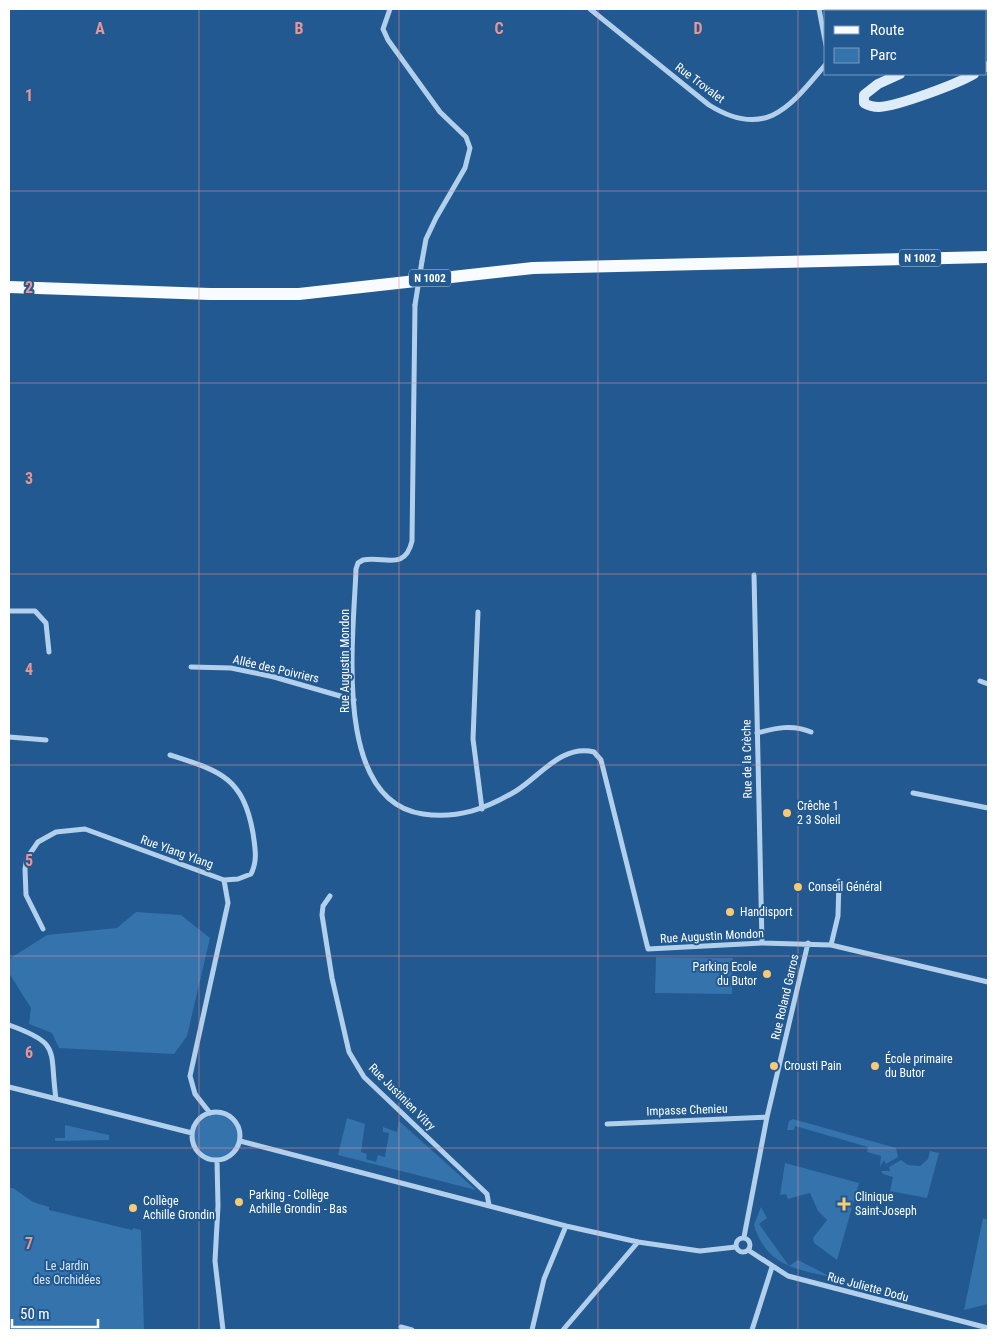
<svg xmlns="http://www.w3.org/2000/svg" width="997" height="1339" font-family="'Roboto Condensed',sans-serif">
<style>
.green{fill:#3573ad}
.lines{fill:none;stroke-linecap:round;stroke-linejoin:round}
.street{stroke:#b2d0ec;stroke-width:5}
.secondary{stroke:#deecfa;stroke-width:10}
.primary{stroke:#f8fbff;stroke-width:12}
.street-bridge{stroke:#b2d0ec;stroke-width:5}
.grid{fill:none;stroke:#ea9494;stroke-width:1;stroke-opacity:0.55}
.poi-dot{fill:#f9ca74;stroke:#225990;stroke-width:2}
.labels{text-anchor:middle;stroke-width:4;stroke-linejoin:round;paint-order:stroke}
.shield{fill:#225990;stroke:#bdcdde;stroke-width:1}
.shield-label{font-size:11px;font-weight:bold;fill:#fff}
.street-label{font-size:12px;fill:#fff;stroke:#225990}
.poi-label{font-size:12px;fill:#fff;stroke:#225990;text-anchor:start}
.park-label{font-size:12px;fill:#d8e9f9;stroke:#225990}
.grid-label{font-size:16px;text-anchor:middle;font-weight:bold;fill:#ea9494;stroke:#225990;stroke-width:4;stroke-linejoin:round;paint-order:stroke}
</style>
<rect width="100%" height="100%" fill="#225990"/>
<!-- green -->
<path class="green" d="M136,912L181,915L210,938L187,1036L174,1054L59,1048L52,1033L29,1024L31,1008L9,973V959L47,935L117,928Z
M656,957L733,958L732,994L655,993Z
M192 1136a24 24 0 1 1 48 0a24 24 0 1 1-48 0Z
M347,1118L365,1124L361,1152L367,1154L366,1159L376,1162L378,1155L385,1157L389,1133L383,1132V1127L397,1132L399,1121L476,1190L338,1155Z
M793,1119L896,1148L898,1157L886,1164L884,1160L880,1167L881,1156L867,1152L868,1147L795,1126L794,1130H787L789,1121Z
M65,1125L109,1135V1140L55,1141V1138H65Z
M930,1151L939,1153L927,1198L890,1191L893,1177L883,1174L881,1171H890L889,1167L901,1160L908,1165L920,1166L928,1159Z
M785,1163L859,1183L837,1260L814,1243L813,1238L827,1220L818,1211L810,1193L788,1199L786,1194L780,1195Z
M9,1188H13L33,1202L49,1207V1210L132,1230L133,1228L141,1230L144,1330H9Z
M761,1207L767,1218L759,1224L789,1266L798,1260L831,1277C794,1269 766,1265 754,1225Z
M983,1218L988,1220V1304L964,1310Z"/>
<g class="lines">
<!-- street -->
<path class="street" d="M390,9L383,29L388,40L440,112L466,137L470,148L465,168L436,218L426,239L422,261
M590,9L709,105C767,141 791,105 826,64
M819,9L826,45
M415,305L412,541C405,571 385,556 363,560L358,563L356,569C354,634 331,801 423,814C458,819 486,809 516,791C540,776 562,744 594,752L601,760L648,949L762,943L831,945L988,982
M754,575L762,943
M9,611H35L46,623L49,652
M478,612L473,739L482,809
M191,667L231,668L274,677L354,700
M980,681L988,684
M757,733C776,728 792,724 811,732
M9,737L46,740
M913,793L988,808
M330,896L323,906L322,915L332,978L349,1052L364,1077L487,1194L489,1205
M43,929L26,895L25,869L27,858L38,842L56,832L85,829L224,880L238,879L251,874C258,860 255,848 253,833C243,777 220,771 170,755
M831,945L838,916L839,881
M9,1025C62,1044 49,1049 56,1099
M9,1087L192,1133
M192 1136a24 24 0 1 1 48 0a24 24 0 1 1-48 0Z
M210,1113L195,1094L190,1076L228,903L224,880
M607,1124L767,1117
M240,1141L566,1226L638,1242L700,1251L736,1247
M217,1160L218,1206L215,1261L223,1330
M744,1237L767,1117L808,943
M736 1245a7 7 0 1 1 14 0a7 7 0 1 1-14 0Z
M748,1250L788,1276L988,1328
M401,1327L412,1330
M532,1330L544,1279L566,1226
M563,1330L638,1242
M752,1330L772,1267"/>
<!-- secondary -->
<path class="secondary" d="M950,11L951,9
M986,67L988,66
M900,74L878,84L864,95V103C869,106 873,107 879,107C898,106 957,84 974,74"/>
<!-- primary -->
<path class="primary" d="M9,287L210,294H299L533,268L988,257"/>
<!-- street-bridge -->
<path class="street-bridge" d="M415,305L422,261"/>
</g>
<!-- grid -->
<path class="grid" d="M199,9V1330M399,9V1330M598,9V1330M798,9V1330M9,191H988M9,383H988M9,574H988M9,765H988M9,956H988M9,1148H988"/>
<!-- markers -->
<g class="poi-dot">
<circle cx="787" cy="813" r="5"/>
<circle cx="798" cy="887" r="5"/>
<circle cx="730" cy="912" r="5"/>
<circle cx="767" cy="974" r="5"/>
<circle cx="774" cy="1066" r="5"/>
<circle cx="875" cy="1066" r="5"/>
<circle cx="239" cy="1202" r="5"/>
<path d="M841.5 1196.5h5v5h5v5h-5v5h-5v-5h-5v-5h5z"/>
<circle cx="133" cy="1208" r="5"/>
</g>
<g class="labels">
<!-- shield labels -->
<g class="shield">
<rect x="899" y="249.5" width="42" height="17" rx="4"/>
<rect x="409" y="269.5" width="42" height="17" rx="4"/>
</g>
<g class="shield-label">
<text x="920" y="262">N 1002</text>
<text x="430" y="282">N 1002</text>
</g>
<!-- street labels -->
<g class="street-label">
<text transform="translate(700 83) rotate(37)" y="4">Rue Trovalet</text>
<text transform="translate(345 661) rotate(-90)" y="4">Rue Augustin Mondon</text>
<text transform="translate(276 669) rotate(13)" y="4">Allée des Poivriers</text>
<text transform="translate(747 759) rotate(-91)" y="4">Rue de la Crèche</text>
<text transform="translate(177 852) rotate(20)" y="4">Rue Ylang Ylang</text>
<text transform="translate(712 936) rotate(-3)" y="4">Rue Augustin Mondon</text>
<text transform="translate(785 997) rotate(-77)" y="4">Rue Roland Garros</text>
<text transform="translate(402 1097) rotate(45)" y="4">Rue Justinien Vitry</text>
<text transform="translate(687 1110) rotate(-2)" y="4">Impasse Chenieu</text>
<text transform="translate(868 1287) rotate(15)" y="4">Rue Juliette Dodu</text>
</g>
<!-- poi labels -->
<g class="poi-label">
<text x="797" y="810">Crêche 1<tspan x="797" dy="14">2 3 Soleil</tspan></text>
<text x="808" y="891">Conseil Général</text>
<text x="740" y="916">Handisport</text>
<text x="757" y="971" text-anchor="end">Parking Ecole<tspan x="757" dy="14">du Butor</tspan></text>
<text x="885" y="1063">École primaire<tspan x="885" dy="14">du Butor</tspan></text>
<text x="784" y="1070">Crousti Pain</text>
<text x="249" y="1199">Parking - Collège<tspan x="249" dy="14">Achille Grondin - Bas</tspan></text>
<text x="855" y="1201">Clinique<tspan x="855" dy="14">Saint-Joseph</tspan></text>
<text x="143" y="1205">Collège<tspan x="143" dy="14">Achille Grondin</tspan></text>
</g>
<!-- park labels -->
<g class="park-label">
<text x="67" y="1270">Le Jardin<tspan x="67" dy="14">des Orchidées</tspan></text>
</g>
</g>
<g class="grid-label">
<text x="100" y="34">A</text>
<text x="299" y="34">B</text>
<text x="499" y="34">C</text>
<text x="698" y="34">D</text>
<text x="29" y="101">1</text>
<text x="29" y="293">2</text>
<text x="29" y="484">3</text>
<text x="29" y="675">4</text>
<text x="29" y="866">5</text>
<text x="29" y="1058">6</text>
<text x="29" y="1249">7</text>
</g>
<!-- border -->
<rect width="997" height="1339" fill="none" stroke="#ffffff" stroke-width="20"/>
<!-- legend -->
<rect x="824" y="10" width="162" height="65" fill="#225990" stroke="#7a9bbc"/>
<rect x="834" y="26" width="25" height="8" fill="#f8fbff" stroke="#7a9bbc"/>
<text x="870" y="35" font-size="15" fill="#ffffff">Route</text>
<rect x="834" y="48" width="25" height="15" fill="#3573ad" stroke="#7a9bbc"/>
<text x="870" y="60" font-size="15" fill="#ffffff">Parc</text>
<!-- scale -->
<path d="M12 1319v8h86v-8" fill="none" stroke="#ffffff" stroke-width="2.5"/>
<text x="20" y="1319" font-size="15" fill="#ffffff" stroke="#225990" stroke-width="4" paint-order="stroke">50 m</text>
</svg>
